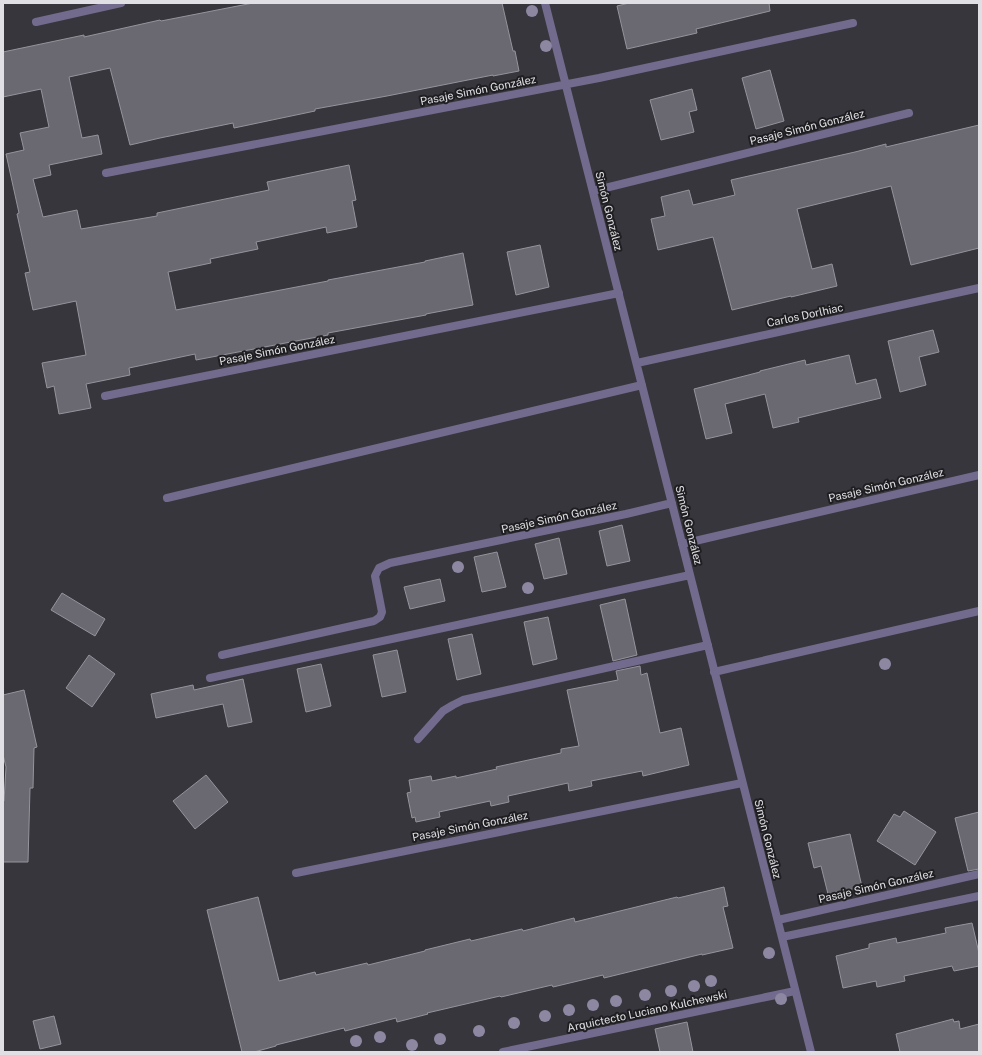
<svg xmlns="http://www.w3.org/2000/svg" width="982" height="1055" font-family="'Public Sans',sans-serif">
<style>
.building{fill:#6a6870;stroke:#95939c}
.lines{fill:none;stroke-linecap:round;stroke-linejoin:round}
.street{stroke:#736b8d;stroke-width:8}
.tree{fill:#8d87a2}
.labels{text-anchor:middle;stroke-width:4;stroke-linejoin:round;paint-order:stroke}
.street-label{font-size:11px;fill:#e0dfe4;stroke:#1f1e21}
</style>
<rect width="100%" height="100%" fill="#38363d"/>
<!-- building -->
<path class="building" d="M253,3H502L513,51H515L519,71L493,76V75L387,96L315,109V111L234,128L233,123L160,138L130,145L110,68L69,77L82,138L98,135L102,154L49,165L51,175L33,179L43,217L77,210L81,229L157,216V213L269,190L267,182L349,165L356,200L352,201L357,227L327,233L326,227L256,242L258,249L210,259L211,263L168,272L176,310L328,281V280L425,262V261L463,253L473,305L426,314V315L328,333V335L296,341L196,360L195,354L129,368L130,375L86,384L91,408L59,414L54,386L47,388L42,363L86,355L76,301L33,310L25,273L30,272L17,214L19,213L6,154L24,150L20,133L49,127L41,89L3,97V52L84,35V37L160,20L161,21Z
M629,3H769L770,11L696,29L697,33L627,49L617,6Z
M770,70L784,121L756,129L742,78Z
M692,89L697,110L689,112L694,132L661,140L650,100Z
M979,125V248L911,265L891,186L797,209L812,269L832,264L837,286L791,297V296L732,310L713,237L658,250L651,219L665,216L661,197L689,190L693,205L735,195L731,180L855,152L886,144V147Z
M540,245L549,287L516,295L507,252Z
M933,330L939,352L919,357L926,385L900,392L888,341Z
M849,355L856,384L876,379L881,398L798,418L799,422L773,428L765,394L725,404L732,433L706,439L694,389L760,372V371L805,360L806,365Z
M622,525L630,561L607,566L599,531Z
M559,538L567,574L544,579L535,544Z
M497,552L506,587L482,592L474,557Z
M440,579L445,601L410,609L404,587Z
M62,593L105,619L95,636L51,610Z
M625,599L637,655L613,661L600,605Z
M548,617L557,659L533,665L524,622Z
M472,634L481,674L457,680L448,639Z
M397,650L406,692L382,697L373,655Z
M89,655L115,674L92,707L66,688Z
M321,664L331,706L306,712L297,669Z
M640,666L641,675L647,673L660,733L681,728L689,765L643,776L642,771L591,781L592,786L569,791L568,783L508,796L509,802L491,806L490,801L439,812L440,817L416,822L415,817L412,818L407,793L411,792L409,780L431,776L432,781L456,776V778L497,769L496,767L561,753V749L579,746L567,690L618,680L616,671Z
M243,679L252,722L228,727L223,704L156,718L151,694L193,685L194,690Z
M24,690L37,747L34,748L33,788H30L28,862H3V801H4L6,767L3,755V695Z
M206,775L228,802L195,829L173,801Z
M904,811L936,832L915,865L877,841L894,814L900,817Z
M979,812V869L968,871L955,818Z
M850,834L862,887L828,894L821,866L814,868L808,843Z
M724,887L728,906L723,907L733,948L702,955V954L604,978L603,975L553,987L552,985L501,997L500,996L427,1013L428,1014L397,1022L396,1018L345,1031L344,1028L276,1045V1046L254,1052H242L207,910L258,897L279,981L315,972L316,975L367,963L368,965L425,951V950L470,939L471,941L522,929L523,931L574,918L575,922L677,897L678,898Z
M972,923L979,953V966L954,971L952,966L904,976L905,981L877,987L876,981L843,988L836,956L869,948V944L896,938L897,943L946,933L945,928Z
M54,1016L61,1044L40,1049L33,1021Z
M953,1019L954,1022L959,1021L960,1029L979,1024V1052H900L896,1034Z
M687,1022L693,1052H660L655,1029Z"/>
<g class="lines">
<!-- street -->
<path class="street" d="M545,3L811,1052
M36,22L121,3
M106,173L599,78L853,23
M593,191L909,113
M637,363L979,288
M105,396L619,293
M167,498L642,385
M682,544L979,475
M222,655L374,621L380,617L382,612L375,576L379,568L390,563L626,514L672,503
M714,672L979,611
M210,678L690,575
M418,739L443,711L453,705L463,700L708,645
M296,873L742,783
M778,920L979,874
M782,937L979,896
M503,1052L795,991"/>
</g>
<!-- trees -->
<g class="tree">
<circle cx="532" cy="11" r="6"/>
<circle cx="546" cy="46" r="6"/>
<circle cx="458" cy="567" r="6"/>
<circle cx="528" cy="588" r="6"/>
<circle cx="885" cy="664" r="6"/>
<circle cx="769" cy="953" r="6"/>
<circle cx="711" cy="981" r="6"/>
<circle cx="694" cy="986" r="6"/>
<circle cx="671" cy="991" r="6"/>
<circle cx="645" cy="995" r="6"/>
<circle cx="781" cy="999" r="6"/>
<circle cx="616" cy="1001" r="6"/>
<circle cx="593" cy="1005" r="6"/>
<circle cx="569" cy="1010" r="6"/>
<circle cx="545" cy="1016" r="6"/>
<circle cx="514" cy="1023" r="6"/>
<circle cx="479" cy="1031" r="6"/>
<circle cx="380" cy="1037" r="6"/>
<circle cx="440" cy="1039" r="6"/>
<circle cx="356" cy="1041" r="6"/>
<circle cx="412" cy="1045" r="6"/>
</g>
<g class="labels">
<!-- street labels -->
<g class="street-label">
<text transform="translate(478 90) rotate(-11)" y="4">Pasaje Simón González</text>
<text transform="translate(807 127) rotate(-14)" y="4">Pasaje Simón González</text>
<text transform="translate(609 211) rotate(76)" y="4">Simón González</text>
<text transform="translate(805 315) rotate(-12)" y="4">Carlos Dorlhiac</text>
<text transform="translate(277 350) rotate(-11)" y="4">Pasaje Simón González</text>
<text transform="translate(886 485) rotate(-13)" y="4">Pasaje Simón González</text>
<text transform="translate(559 517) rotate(-12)" y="4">Pasaje Simón González</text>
<text transform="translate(689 525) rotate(76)" y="4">Simón González</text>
<text transform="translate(470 826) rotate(-11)" y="4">Pasaje Simón González</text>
<text transform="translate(768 839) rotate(76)" y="4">Simón González</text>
<text transform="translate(876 886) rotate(-13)" y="4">Pasaje Simón González</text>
<text transform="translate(647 1011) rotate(-12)" y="4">Arquictecto Luciano Kulchewski</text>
</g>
</g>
<!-- border -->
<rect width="982" height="1055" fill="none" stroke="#e0dfe4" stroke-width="8"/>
</svg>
